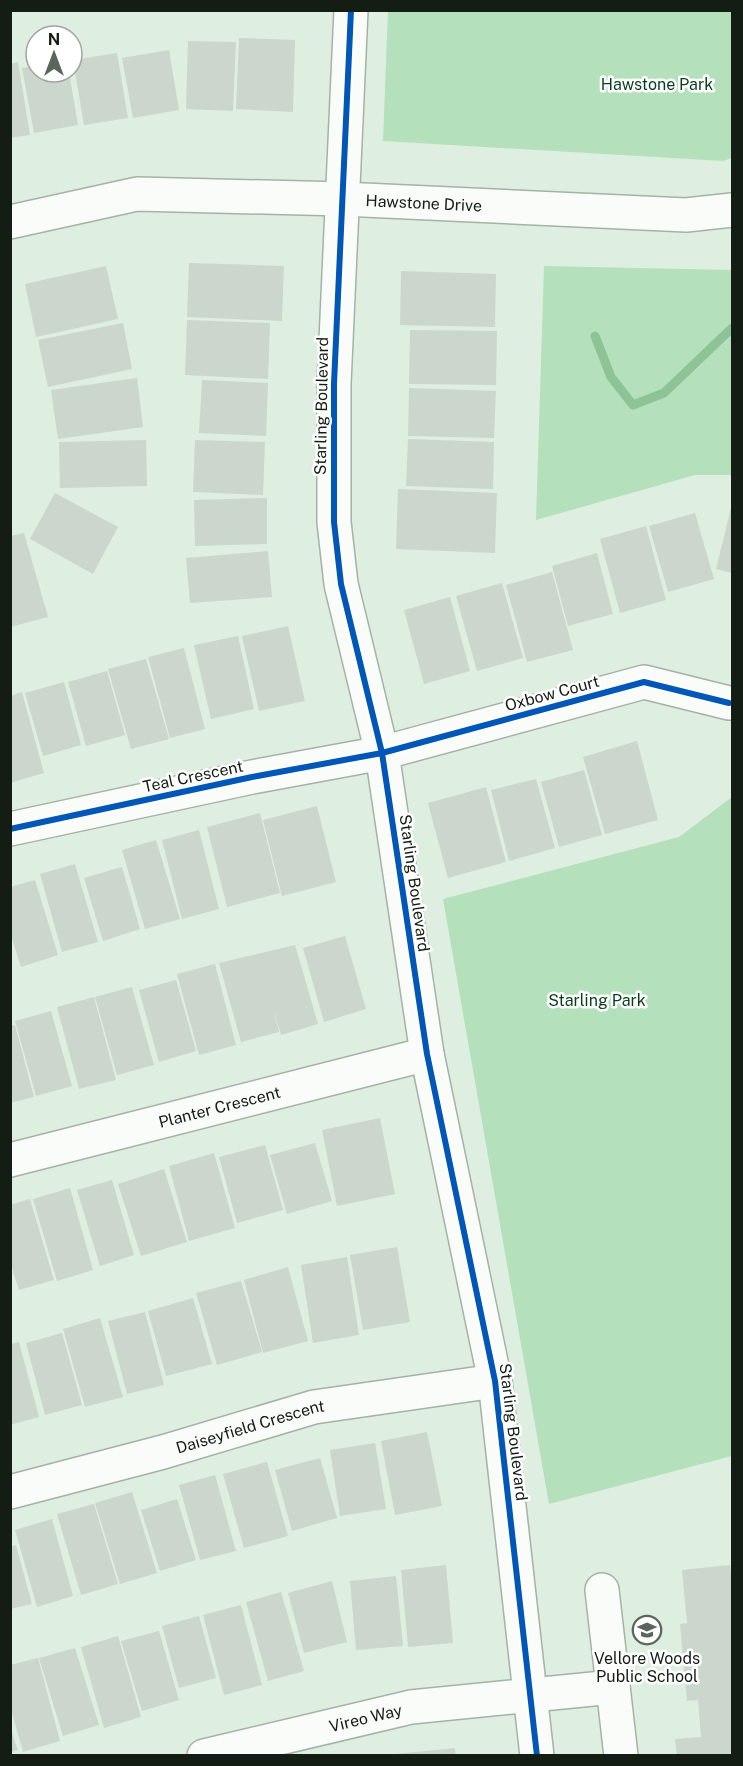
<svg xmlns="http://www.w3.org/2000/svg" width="743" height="1766" font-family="'Public Sans',sans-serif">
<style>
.green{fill:#b5e0bc}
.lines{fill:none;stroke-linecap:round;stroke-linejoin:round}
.stream{stroke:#8dc396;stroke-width:9}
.building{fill:#cbd7cc}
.minor-casing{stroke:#a5b2a7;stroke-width:36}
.minor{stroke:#fafcfa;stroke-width:33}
.cycleway-casing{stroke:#fff;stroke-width:10}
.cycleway{stroke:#0057b8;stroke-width:6}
.labels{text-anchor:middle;stroke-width:5;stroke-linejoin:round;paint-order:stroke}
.park-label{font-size:16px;fill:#083f1a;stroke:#fff}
.street-label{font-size:16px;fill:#131d14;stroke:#fff}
.poi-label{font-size:16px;fill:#131d14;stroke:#fff}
</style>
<rect width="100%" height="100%" fill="#deeee0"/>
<!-- green -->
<path class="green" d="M388,11H732V158L723,161L383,141Z
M544,266L732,270V475H695L536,520Z
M732,797V1456L549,1504L443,899L679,837Z"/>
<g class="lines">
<!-- stream -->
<path class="stream" d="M595,336L611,377L633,405L664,393L732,328"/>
</g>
<!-- building -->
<path class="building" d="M239,38L295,40L293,112L236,109Z
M188,41L236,42L233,111L186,109Z
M169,50L179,110L133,118L122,58Z
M117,53L128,118L84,125L73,60Z
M18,62L30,135L10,138V64Z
M36,66V72H69L78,125L34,133L22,68Z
M189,263L284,266L282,321L187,317Z
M106,266L118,319L36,337L25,284Z
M401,271L496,274L495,327L400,325Z
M187,320L270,323L268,379L185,375Z
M123,323L132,369L48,387L38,340Z
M410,330L497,331L496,385L409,384Z
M137,378L143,427L58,439L51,390Z
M202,380L268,383L266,436L199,433Z
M409,388L496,391L494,438L408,436Z
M408,439L494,442L493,489L406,486Z
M146,440L147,486L60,488L59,442Z
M195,440L265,442L263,495L193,492Z
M398,489L497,493L495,553L396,549Z
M55,493L118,527L93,574L30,539Z
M267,498V544L195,546L194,500Z
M732,504V573L716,569Z
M695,513L714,579L668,592L649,526Z
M646,526L666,600L620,613L600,539Z
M24,533L48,617L10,627V536Z
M268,551L272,597L190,603L186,558Z
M597,553L613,614L568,626L552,566Z
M552,572L573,650L527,662L506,585Z
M502,583L523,658L477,671L456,596Z
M450,597L470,671L424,684L404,610Z
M288,626L305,701L259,711L242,636Z
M238,636L254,709L211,719L194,645Z
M184,648L205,729L170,738L148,657Z
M146,659L169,739L131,749L108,669Z
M107,671L125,735L86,746L68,682Z
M64,682L81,745L43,756L25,693Z
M22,692L44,773L10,783V696Z
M637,741L658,820L605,834L583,757Z
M584,770L602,835L559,847L541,782Z
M536,779L555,848L509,861L491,790Z
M486,787L506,862L448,878L428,803Z
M317,806L336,882L282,896L263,820Z
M260,813L280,893L227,907L207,827Z
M199,830L219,909L182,919L162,840Z
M156,840L180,919L145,929L122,850Z
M75,864L98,942L62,952L40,874Z
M122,867L140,929L103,941L84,878Z
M35,880L58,955L21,967L10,932V887Z
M345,936L366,1009L324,1022L303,948Z
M295,945L318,1024L281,1035L273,1008L279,1032L241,1042L219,963Z
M215,964L236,1045L199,1055L177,974Z
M176,980L196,1051L159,1062L139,990Z
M132,987L154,1065L117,1075L95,997Z
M94,997L116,1080L79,1089L57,1007Z
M51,1011L72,1086L36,1096L15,1021Z
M15,1025L34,1097L10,1103V1026Z
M380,1118L395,1194L337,1206L322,1130Z
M315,1143L332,1201L287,1214L270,1155Z
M265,1145L283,1210L237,1223L219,1157Z
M214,1153L235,1228L189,1241L169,1166Z
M164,1169L187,1242L141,1256L118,1184Z
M112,1180L134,1255L100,1266L77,1190Z
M70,1188L93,1270L57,1281L33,1199Z
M30,1199L54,1280L19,1290L10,1262V1205Z
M397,1247L410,1322L363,1330L350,1255Z
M347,1257L359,1335L313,1343L301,1265Z
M288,1267L308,1341L263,1353L244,1280Z
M241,1281L262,1352L217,1365L196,1293Z
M193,1298L212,1364L166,1376L148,1311Z
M145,1312L164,1385L127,1394L108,1321Z
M100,1318L123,1397L85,1407L63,1329Z
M62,1333L82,1405L45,1415L26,1343Z
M19,1342L39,1417L10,1425V1344Z
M427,1432L442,1506L395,1515L381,1441Z
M375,1443L386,1509L340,1516L330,1450Z
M320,1458L337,1518L292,1531L275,1470Z
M267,1462L288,1536L244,1548L223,1474Z
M215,1475L236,1551L200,1560L179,1485Z
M132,1492L157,1573L120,1584L95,1503Z
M177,1499L196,1560L160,1571L141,1510Z
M94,1504L118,1584L81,1595L57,1514Z
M52,1519L73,1596L37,1607L15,1530Z
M16,1545L32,1604L10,1609V1547Z
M446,1565L453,1643L408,1647L401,1570Z
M730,1565L732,1578V1756H677L675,1739L701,1737L698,1700L687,1701L680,1624L687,1623L682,1570Z
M396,1576L403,1646L356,1650L350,1581Z
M332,1581L347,1642L304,1653L288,1593Z
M281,1592L304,1671L268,1681L246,1602Z
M241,1605L262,1685L224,1695L203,1615Z
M199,1616L216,1678L179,1688L162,1626Z
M159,1631L179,1700L142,1711L121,1641Z
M118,1636L141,1717L104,1728L81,1647Z
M75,1648L99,1725L63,1736L39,1658Z
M38,1658L60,1741L23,1752L10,1706V1665Z
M10,1727L18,1750L10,1752Z
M455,1748L456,1756H396V1754Z"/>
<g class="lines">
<!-- minor casing -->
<g class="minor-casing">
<g id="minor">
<path d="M351,10L334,384V522L341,584L382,753L427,1054L495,1381L537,1756"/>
<path id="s1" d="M10,222L137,194L342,199L686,215L732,210"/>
<path d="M10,829L252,777L382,753L644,682L729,703"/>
<path id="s2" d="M10,1160L427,1054"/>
<path id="s3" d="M10,1492L163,1452L314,1407L495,1381"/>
<path d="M602,1590L621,1756"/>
<path id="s4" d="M204,1756L411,1707L613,1687"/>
</g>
</g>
<!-- minor -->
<use href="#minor" class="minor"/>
<!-- cycleway casing -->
<g class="cycleway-casing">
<path id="cycleway" d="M351,10L334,384V522L341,584L382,753L427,1054L495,1381L537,1756
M10,829L252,777L382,753L644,682L729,703"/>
</g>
<!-- cycleway -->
<use href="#cycleway" class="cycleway"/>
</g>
<!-- icons -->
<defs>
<g id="school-ring" transform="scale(1.5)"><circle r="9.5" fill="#fff" stroke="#5a665b" stroke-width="1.5"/><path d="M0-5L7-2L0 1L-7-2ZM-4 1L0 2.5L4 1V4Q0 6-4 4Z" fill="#5a665b"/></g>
</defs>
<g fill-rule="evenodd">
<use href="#school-ring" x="647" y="1630"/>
</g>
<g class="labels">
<!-- park labels -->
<g class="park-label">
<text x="657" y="90">Hawstone Park</text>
<text x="597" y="1006">Starling Park</text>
</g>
<!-- street labels -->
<g class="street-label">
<text dy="6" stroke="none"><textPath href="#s1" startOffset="417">Hawstone Drive</textPath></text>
<text transform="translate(321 406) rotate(-89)" y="6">Starling Boulevard</text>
<text transform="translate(552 693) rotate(-15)" y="6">Oxbow Court</text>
<text transform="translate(193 776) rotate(-12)" y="6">Teal Crescent</text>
<text transform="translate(415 883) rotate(82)" y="6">Starling Boulevard</text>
<text dy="6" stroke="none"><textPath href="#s2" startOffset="216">Planter Crescent</textPath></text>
<text dy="6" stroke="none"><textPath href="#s3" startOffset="249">Daiseyfield Crescent</textPath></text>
<text transform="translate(514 1432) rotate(83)" y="6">Starling Boulevard</text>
<text dy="6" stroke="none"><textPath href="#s4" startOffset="166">Vireo Way</textPath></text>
</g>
<!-- poi labels -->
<g class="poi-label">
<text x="647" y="1664">Vellore Woods<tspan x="647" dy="18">Public School</tspan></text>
</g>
</g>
<!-- border -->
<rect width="743" height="1766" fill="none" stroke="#131d14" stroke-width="24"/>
<!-- north arrow -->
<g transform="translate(54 54)"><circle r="28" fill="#ffffff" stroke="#a1a5a1" stroke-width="1.5"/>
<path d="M0-4.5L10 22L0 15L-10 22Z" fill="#5a665b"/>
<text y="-9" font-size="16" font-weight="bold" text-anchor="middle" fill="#131d14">N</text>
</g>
</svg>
